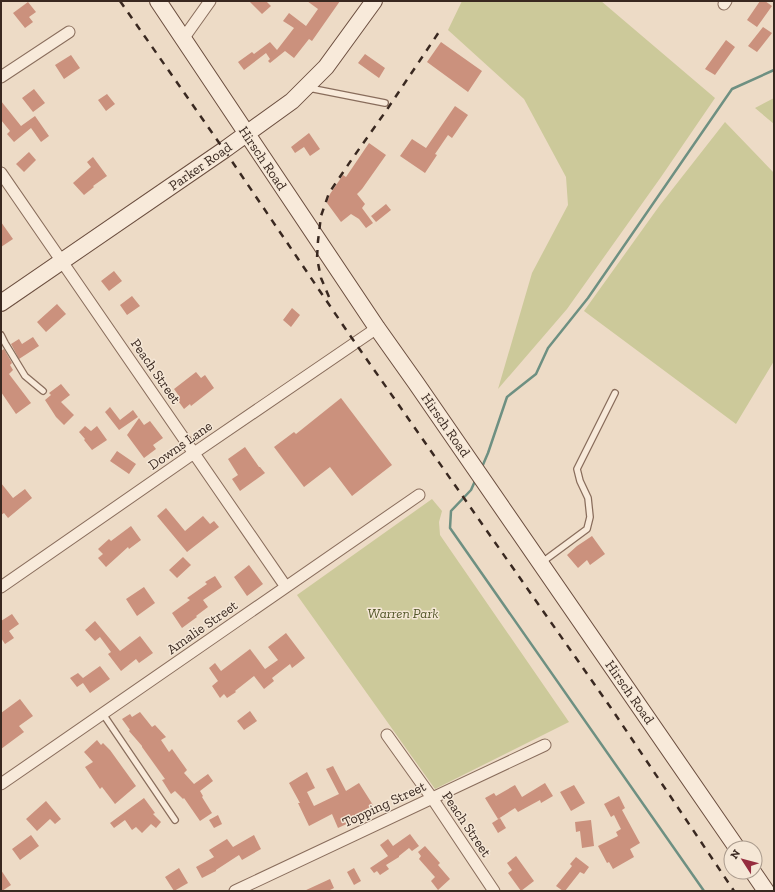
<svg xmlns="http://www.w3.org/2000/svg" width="775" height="892" font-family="'Zilla Slab',serif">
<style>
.green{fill:#ccc99a}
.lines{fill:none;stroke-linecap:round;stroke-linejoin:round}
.stream{stroke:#6e9082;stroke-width:2.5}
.building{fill:#cb917d}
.service-casing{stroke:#896d5c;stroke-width:8}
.minor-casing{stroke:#896d5c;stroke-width:13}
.secondary-casing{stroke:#6b4e3f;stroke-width:18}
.service{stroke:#f8eada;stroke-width:5.5}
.minor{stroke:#f8eada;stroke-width:11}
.secondary{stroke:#f8eada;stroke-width:16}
.rail{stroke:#392820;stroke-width:2.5;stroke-dasharray:7 7;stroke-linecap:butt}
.labels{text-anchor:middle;stroke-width:3;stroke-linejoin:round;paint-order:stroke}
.street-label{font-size:14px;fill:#392820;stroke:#f5e7d6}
.park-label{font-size:14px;font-style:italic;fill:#515527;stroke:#f5e7d6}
</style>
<rect width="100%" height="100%" fill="#eddbc6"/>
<!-- green -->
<path class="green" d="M462,1H601L715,98L661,177L567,309L498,389L532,273L568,205L566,177L524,99L448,30Z
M774,98V124L755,108Z
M725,122L774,173V361L736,424L584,311L660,205Z
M432,499L442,511L439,522L440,535L569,722L435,789L297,595Z"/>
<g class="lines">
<!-- stream -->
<path class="stream" d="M482,467L488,453L507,397L536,374L548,348L588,298L732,89L774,70
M475,481L471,490L451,511L450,528L704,891"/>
</g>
<!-- building -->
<path class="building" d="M249,1H266L271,6L262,14Z
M307,1H340L312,41L309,39L294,58L285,51L270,63L268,61L270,59L266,53L244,70L238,62L252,52L254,54L270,42L277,50L294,28L283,21L289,13L306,26L318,9Z
M760,1H765L772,6L757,27L747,20Z
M28,2L36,12L29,17L33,22L25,28L13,13Z
M763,27L772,33L757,52L748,46Z
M726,40L735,47L715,75L705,69Z
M441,42L482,71L468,92L427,62Z
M365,54L385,68L379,78L358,63Z
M71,55L80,68L64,79L55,65Z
M34,89L45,103L33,112L22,98Z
M107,94L115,104L106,111L98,100Z
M1,101L21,126L35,116L49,136L41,142L31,128L14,142L7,134L10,131L1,120Z
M455,106L468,115L452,138L448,135L435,154L437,155L425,173L400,156L412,139L426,148Z
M309,133L320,149L310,156L304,147L295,153L291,147Z
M369,143L386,155L362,189L357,194L365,204L362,208L373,223L366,228L359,219L351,214L341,222L327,203L330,194L343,175L346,177Z
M29,152L36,160L24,172L16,164Z
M93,157L107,176L93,186L94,187L84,195L73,183L91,167L87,162Z
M386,204L391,210L376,222L371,216Z
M1,222L13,239L1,247Z
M114,271L122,281L109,291L101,281Z
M132,296L140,306L127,315L120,305Z
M57,304L66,314L46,332L37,322Z
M292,308L300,315L291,327L283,320Z
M33,337L39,346L19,359L11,344L19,339L22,344Z
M4,349L12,363L10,365L13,370L9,374L31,403L16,414L1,392V351Z
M196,372L201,378L205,375L214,388L191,406L190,404L184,409L176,398L179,396L174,389Z
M61,384L70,395L61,402L74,415L64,425L56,417L45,400L51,395L49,393Z
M341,398L392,465L352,496L330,467L304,487L274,447L294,432L296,434Z
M110,407L120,420L133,410L138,417L119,430L105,412Z
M139,418L144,425L150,421L163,438L153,445L156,449L144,458L127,435Z
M85,426L91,431L97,426L107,440L92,450L84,440L85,439L79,432Z
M245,447L259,467H260L265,473L240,491L232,479L238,475L228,459Z
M117,451L136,464L129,474L110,461Z
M1,483L13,498L25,489L32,498L8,518L4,513L1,515Z
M166,508L185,531L203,516L210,524L214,521L219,527L187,552L157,516Z
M131,526L141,540L129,549L128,547L106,567L98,558L103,554L98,549L109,539L111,541Z
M592,536L605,554L590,565L587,560L578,568L567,555L577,546Z
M183,557L191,565L177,578L169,570Z
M249,565L263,584L247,596L234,577Z
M215,576L222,587L203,600L208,607L196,616L197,617L182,628L172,613L190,600L187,598L207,584L205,582Z
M144,587L155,603L137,616L126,599Z
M12,614L19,624L9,631L14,638L5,644L1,638V621Z
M95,621L120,651L140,636L153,653L139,663L136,659L121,671L108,654L111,652L100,637L95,641L85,630Z
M286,633L305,658L292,668L290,664L272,678L274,681L264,689L254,676L235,691L236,692L227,698L224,694L220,698L212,686L218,681L209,668L215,663L221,671L250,649L265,669L278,660L268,647Z
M100,666L110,679L90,693L83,683L77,687L70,678L78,673L83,678Z
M20,699L33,716L19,726L24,732L1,749V713Z
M250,711L257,721L244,730L237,721Z
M140,712L152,727L155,725L166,737L161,740L169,752L172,749L187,770L184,773L194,784L208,774L213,781L200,791L203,796L202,797L212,813L200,821L184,798L183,799L175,791L171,794L162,780L165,779L142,747V746L129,731L130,730L122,719L130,714L132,717Z
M97,740L101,745L103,743L110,750L136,786L115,804L102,787L100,789L85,767L93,762L84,752Z
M333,766L346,791L359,783L373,805L356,816L357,819L338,828L332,814L309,826L298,803H300L289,783L307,772L315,788L307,792L314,806L339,794L326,769Z
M545,783L553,796L541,803L540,800L518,812L515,808L498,819L485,798L494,793L496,796L515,785L522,797Z
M574,785L585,803L571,811L560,792Z
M619,796L625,808L622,810L640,843L630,849L634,857L613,869L609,862L607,863L598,846L618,836L616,832L621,829L614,815L611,817L604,804Z
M144,798L155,813L153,814L161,822L156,828L151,824L142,833L136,827L132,830L125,820L114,828L110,823Z
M46,801L61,819L55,824L50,819L37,831L26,819Z
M218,815L222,824L214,828L209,820Z
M500,818L506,828L498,833L492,823Z
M591,820L594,846L582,848L580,831L576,832L575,822Z
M410,834L419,846L412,851L409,848L399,856V857L386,865L389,869L380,875L377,871L374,873L370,868L388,856L380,845L388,839L393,846Z
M31,835L39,846L20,860L12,849Z
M254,835L261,849L242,860L239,855L216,870V871L202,878L196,867L214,857L209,850L227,839L233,847Z
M425,846L440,863L438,865L450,879L438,890L431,881L435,877L419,859L421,856L418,852Z
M516,856L534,881L521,891L508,873L512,870L507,863Z
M576,857L589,867L584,874L580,872L565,891H563L556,886L572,866L570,864Z
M179,868L188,883L174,891L165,877Z
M354,868L361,881L354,885L347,872Z
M1,870L11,885L2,891H1Z
M330,879L334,888L328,891H304Z"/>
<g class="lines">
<!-- service casing -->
<g class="service-casing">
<path id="service" d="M309,88L385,103
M1,335L5,343L25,376L43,391
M541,563L587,529L590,517L588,498L580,481L577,469L615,393
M103,714L175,820"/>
</g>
<!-- minor casing -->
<g class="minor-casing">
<path id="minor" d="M724,4L726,1
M183,39L210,1
M1,77L69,32
M1,173L286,587
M1,587L194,453L377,328
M387,735L432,798L494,891
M1,784L419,495
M235,891L545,745"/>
</g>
<!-- secondary casing -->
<g class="secondary-casing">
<path id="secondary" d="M158,1L377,328L416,383L737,848
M1,303L224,150L292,101L326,67L374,1
M753,872L766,891"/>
</g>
<!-- service -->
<use href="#service" class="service"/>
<!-- minor -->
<use href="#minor" class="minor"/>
<!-- secondary -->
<use href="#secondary" class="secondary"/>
<!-- rail -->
<path class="rail" d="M120,1L227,154L349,334L611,708L734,891
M329,297L321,278L317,258L318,241L321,216L329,193L352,159L386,111L441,29"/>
</g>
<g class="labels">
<!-- street labels -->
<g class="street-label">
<text transform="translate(263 158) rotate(56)" y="5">Hirsch Road</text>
<text transform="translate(200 166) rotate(-35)" y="5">Parker Road</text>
<text transform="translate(156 371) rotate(55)" y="5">Peach Street</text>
<text transform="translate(446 425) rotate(55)" y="5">Hirsch Road</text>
<text transform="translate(180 445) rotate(-35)" y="5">Downs Lane</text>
<text transform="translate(202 627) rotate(-35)" y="5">Amalie Street</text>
<text transform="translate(630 692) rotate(55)" y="5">Hirsch Road</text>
<text transform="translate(384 804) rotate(-25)" y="5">Topping Street</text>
<text transform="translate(467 824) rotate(56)" y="5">Peach Street</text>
</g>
<!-- park labels -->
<g class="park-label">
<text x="403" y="618">Warren Park</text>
</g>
</g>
<!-- border -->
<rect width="775" height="892" fill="none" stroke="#392820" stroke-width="4"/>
<!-- north arrow -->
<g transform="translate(743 860) rotate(306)"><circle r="19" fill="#f5e7d6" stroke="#aa9b8d"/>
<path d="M0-3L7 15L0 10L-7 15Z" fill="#962d3f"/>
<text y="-6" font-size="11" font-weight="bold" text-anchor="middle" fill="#392820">N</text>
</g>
</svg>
